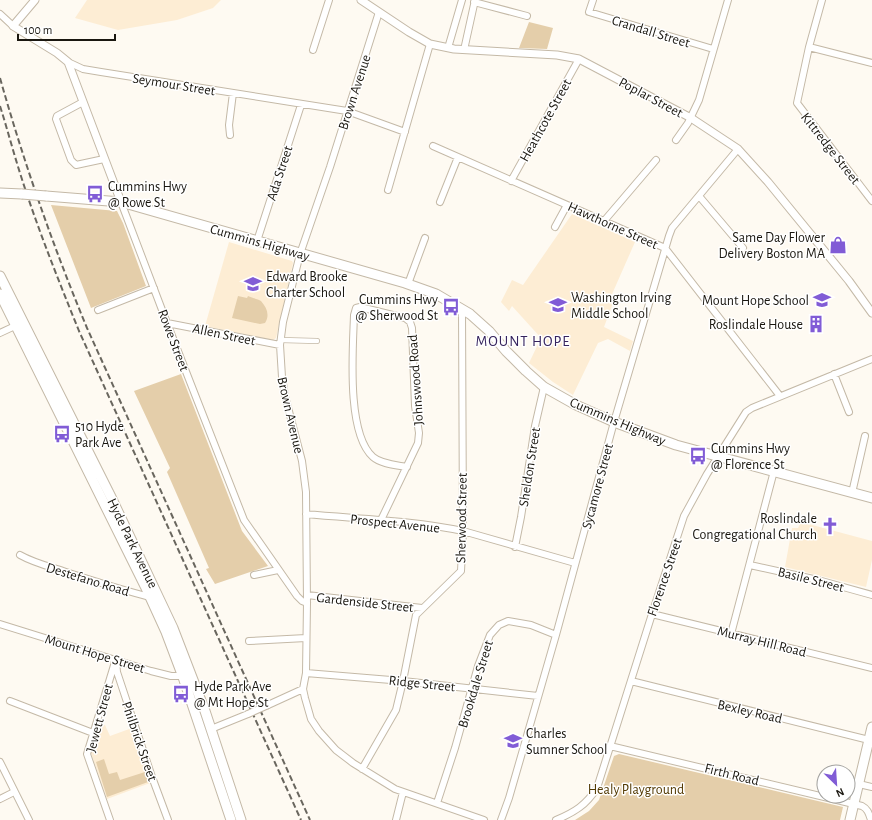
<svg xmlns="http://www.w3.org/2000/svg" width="872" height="820" font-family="'Alegreya Sans',sans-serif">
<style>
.built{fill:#fdedd4}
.green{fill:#e4ceaa}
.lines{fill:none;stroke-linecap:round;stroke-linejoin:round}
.pedestrian-casing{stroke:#c4b9a7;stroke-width:6}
.minor-casing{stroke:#c4b9a7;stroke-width:8}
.tertiary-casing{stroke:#c4b9a7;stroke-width:9}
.primary-casing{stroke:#c4b9a7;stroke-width:11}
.pedestrian{stroke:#fff;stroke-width:4.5}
.minor{stroke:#fff;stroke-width:6}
.tertiary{stroke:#fff;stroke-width:7}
.primary{stroke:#fff;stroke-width:9}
.rail{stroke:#69665e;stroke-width:2;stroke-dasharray:6 3;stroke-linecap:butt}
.minor-bridge-casing{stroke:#c4b9a7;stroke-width:8;stroke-linecap:butt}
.primary-bridge-casing{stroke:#c4b9a7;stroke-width:11;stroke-linecap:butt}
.minor-bridge{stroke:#fff;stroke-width:6}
.primary-bridge{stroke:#fff;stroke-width:9}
.labels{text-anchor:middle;stroke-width:3;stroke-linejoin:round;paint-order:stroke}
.street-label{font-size:14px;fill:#1a1710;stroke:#fff}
.poi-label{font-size:14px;fill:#1a1710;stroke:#fff;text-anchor:start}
.park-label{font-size:14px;fill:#523902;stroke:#fff}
.neighbourhood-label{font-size:15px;letter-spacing:1px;fill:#36245e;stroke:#fff}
</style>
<rect width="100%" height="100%" fill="#fefaf2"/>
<!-- built -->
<path class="built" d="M87,0H221L213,8L177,20L118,30L75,18Z
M572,214L635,242L609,301L613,303L604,327L633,341L630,351L608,339L598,343L573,395L553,382L529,363L541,338L512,306L509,311L501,302L512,280L523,285Z
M229,242L292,261L293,263L276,338L273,340L205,326Z
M801,522L872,541V560L866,587L785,567L792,528H798Z
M105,725L110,736L132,728L150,783L107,799L91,753L99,727Z"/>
<!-- green -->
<path class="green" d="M529,22L553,28L547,49L519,48Z
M51,205L117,211L123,223L146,286L91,308Z
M238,296L247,298L248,296C252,298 258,299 261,301C267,308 270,315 265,323L260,324L232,318Z
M181,374L242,531L268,566L215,584L206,569L209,568L167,472L170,468L134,391Z
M619,754L843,807L840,820H575L589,811L599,800L614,756Z
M104,759L109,774L117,772L120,780L145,772L148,782L107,797L96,762Z"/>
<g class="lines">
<!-- pedestrian casing -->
<g class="pedestrian-casing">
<path id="pedestrian" d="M281,340L317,341"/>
</g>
<!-- minor casing -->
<g class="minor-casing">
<path id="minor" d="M593,0L589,12L713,49
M822,0L809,47L797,103L872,201
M474,2L527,16
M379,12L330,167L300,254L283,322L280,345L282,377L285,396L302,461L306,492L307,603L306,673L303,689L305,698L311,719L319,731L336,750L353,763L395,789L484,820
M0,14L13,26
M809,47L872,63
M448,48L462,0
M313,50L329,0
M464,50L475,0
M68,62L83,69L101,72L347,111L405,132
M83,102L57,116L56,119L71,160L76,165L104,159
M230,135L229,125L233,93
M676,140L688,123L699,100L728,0
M433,146L665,248L780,396
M511,181L579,59
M388,190L430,44
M699,196L743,248
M121,202L167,323L244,520L297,596L302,601L307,603
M440,202L458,157
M604,221L656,160
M555,227L567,205
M257,241L301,105
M408,284L425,238
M98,310L154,288
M167,323L280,345
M0,333L15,326
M834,374L849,412
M852,493L865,436
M306,514C358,519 411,520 463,531L575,563
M381,520L418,443L419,433L415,406L412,328L410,322L405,318L360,307L356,308L354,315C353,348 346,433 373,457C381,464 396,465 407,467
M515,547L521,517L535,426L544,387
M20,555C34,563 51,567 66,572C94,581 122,590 150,597L152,596
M750,565L818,580L872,595
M254,575L278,570
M307,595L422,608
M652,614L872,668
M0,624L151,671L171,676H184
M731,634L774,471
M249,641L306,638
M116,660L117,672L152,777L168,820
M306,673L403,681L538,696
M631,681L869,740
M10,701L93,733
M268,705L303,689
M211,729L248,714
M610,746L862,806C868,809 869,814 871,820
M0,762L29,820
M362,769L396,710L403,681L416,615L461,571L463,531L462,309
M859,784L872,787
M0,799L14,792
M437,803L455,748L478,666L490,635L499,625L508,621L531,625L556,635
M110,820L87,754L115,662
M396,820L403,792
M501,820L509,798L556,635L614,422L669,236L672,228L738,149
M556,820C575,812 586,805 597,788L652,614L684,516L707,474L746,412L752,408L872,359"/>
</g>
<!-- tertiary casing -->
<g class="tertiary-casing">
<path id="tertiary" d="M35,0L13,26L57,53L68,62L121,202
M361,0L409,32L430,44L454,49L557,55L579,59L691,118L738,149L768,182L849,281L872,313"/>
</g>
<!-- primary casing -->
<g class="primary-casing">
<path id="primary" d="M0,193L22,194
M46,196L121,202L405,283L436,294L470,314L489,331L506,351L526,371L544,387L576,405L614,422L676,445L872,498
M0,276L112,499L173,628L205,711L241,820
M0,294L145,586L166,632L183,677L231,820
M850,820L872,727"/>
</g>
<!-- pedestrian -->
<use href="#pedestrian" class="pedestrian"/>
<!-- minor -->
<use href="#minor" class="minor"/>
<!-- tertiary -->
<use href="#tertiary" class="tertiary"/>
<!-- primary -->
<use href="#primary" class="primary"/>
<!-- rail -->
<path class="rail" d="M0,78C24,163 53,246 87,328L310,820
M0,106C7,128 13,151 20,173C37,227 58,279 79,331L301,820"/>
<!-- minor-bridge casing -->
<g class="minor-bridge-casing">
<path id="minor-bridge" d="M248,714L268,705"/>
</g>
<!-- primary-bridge casing -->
<g class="primary-bridge-casing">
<path id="primary-bridge" d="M22,194L46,196"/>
</g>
<!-- minor-bridge -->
<use href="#minor-bridge" class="minor-bridge"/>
<!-- primary-bridge -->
<use href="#primary-bridge" class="primary-bridge"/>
</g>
<!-- icons -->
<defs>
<g id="bus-bare" transform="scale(1.38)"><path d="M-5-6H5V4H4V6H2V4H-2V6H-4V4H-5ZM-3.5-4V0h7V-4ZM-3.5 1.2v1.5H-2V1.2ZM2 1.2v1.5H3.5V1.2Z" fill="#815cd6" stroke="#fff" stroke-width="2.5" paint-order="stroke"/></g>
<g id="shop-bare" transform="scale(1.38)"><path d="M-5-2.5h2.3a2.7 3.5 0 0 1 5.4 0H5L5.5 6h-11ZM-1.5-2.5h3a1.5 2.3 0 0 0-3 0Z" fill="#815cd6" stroke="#fff" stroke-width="2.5" paint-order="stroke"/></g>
<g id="school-bare" transform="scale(1.38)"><path d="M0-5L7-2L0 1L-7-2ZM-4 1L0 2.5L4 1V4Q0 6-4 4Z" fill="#815cd6" stroke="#fff" stroke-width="2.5" paint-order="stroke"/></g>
<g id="building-bare" transform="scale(1.38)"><path d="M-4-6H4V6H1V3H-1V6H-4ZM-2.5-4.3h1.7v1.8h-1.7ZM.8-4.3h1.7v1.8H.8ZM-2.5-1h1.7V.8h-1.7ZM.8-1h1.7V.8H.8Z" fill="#815cd6" stroke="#fff" stroke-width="2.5" paint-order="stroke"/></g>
<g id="church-bare" transform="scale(1.38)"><path d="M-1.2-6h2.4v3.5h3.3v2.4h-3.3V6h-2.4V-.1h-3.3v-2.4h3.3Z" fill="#815cd6" stroke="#fff" stroke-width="2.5" paint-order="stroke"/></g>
</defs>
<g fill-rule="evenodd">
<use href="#bus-bare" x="95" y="194"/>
<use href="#shop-bare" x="838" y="245"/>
<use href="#school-bare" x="253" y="284"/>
<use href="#school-bare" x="822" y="300"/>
<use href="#school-bare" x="558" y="305"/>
<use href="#bus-bare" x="451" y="307"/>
<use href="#building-bare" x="816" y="324"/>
<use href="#bus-bare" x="62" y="434"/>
<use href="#bus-bare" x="698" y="456"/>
<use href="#church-bare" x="830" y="526"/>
<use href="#bus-bare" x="181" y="694"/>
<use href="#school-bare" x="513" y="741"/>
</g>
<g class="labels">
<!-- street labels -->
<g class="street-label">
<text transform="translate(651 31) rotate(17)" y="5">Crandall Street</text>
<text transform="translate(174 84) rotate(9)" y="5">Seymour Street</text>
<text transform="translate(354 92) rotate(-72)" y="5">Brown Avenue</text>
<text transform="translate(651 97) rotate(28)" y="5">Poplar Street</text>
<text transform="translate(545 120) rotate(-61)" y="5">Heathcote Street</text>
<text transform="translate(831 148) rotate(52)" y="5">Kittredge Street</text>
<text transform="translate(279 173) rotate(-72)" y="5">Ada Street</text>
<text transform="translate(613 225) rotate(24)" y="5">Hawthorne Street</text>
<text transform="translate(260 242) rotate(16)" y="5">Cummins Highway</text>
<text transform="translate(224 334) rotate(12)" y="5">Allen Street</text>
<text transform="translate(174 340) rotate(69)" y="5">Rowe Street</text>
<text transform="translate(415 380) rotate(-94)" y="5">Johnswood Road</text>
<text transform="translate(291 415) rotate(77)" y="5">Brown Avenue</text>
<text transform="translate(618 421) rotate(23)" y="5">Cummins Highway</text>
<text transform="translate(529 467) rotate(-81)" y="5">Sheldon Street</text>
<text transform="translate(597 486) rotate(-75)" y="5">Sycamore Street</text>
<text transform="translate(461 518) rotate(-89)" y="5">Sherwood Street</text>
<text transform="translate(395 523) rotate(6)" y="5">Prospect Avenue</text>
<text transform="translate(133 543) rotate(64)" y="5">Hyde Park Avenue</text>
<text transform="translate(664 577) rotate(-71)" y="5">Florence Street</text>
<text transform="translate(88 579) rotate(17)" y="5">Destefano Road</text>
<text transform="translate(811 579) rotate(14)" y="5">Basile Street</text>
<text transform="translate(365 602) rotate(6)" y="5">Gardenside Street</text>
<text transform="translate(762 641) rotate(14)" y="5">Murray Hill Road</text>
<text transform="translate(95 653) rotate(17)" y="5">Mount Hope Street</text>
<text transform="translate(422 683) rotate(6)" y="5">Ridge Street</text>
<text transform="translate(475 684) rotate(-73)" y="5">Brookdale Street</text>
<text transform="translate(750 711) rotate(13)" y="5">Bexley Road</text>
<text transform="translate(99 718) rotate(-75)" y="5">Jewett Street</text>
<text transform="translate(140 741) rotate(71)" y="5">Philbrick Street</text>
<text transform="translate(732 774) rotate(14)" y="5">Firth Road</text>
</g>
<!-- poi labels -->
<g class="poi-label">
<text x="108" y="191">Cummins Hwy<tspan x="108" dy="16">@ Rowe St</tspan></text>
<text x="825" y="242" text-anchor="end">Same Day Flower<tspan x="825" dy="16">Delivery Boston MA</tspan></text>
<text x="266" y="281">Edward Brooke<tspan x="266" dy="16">Charter School</tspan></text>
<text x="571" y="302">Washington Irving<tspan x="571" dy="16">Middle School</tspan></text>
<text x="438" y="304" text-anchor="end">Cummins Hwy<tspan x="438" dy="16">@ Sherwood St</tspan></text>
<text x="809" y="305" text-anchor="end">Mount Hope School</text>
<text x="803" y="329" text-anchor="end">Roslindale House</text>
<text x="75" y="431">510 Hyde<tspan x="75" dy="16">Park Ave</tspan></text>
<text x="711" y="453">Cummins Hwy<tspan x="711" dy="16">@ Florence St</tspan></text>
<text x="817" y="523" text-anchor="end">Roslindale<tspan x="817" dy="16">Congregational Church</tspan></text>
<text x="194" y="691">Hyde Park Ave<tspan x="194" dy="16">@ Mt Hope St</tspan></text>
<text x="526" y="738">Charles<tspan x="526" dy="16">Sumner School</tspan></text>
</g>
<!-- park labels -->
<g class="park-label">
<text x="636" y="794">Healy Playground</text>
</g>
<!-- neighbourhood labels -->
<g class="neighbourhood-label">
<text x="523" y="346">MOUNT HOPE</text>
</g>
</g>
<!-- north arrow -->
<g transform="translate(836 784) rotate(155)"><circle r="19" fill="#ffffff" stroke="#a3a29f"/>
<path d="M0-3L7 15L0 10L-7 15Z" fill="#815cd6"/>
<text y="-6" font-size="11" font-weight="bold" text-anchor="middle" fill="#1a1710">N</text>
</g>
<!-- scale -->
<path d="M18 34v6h97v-6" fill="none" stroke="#1a1710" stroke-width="2"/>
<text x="24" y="34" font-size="12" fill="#1a1710" stroke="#ffffff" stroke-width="3" paint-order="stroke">100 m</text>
</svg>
